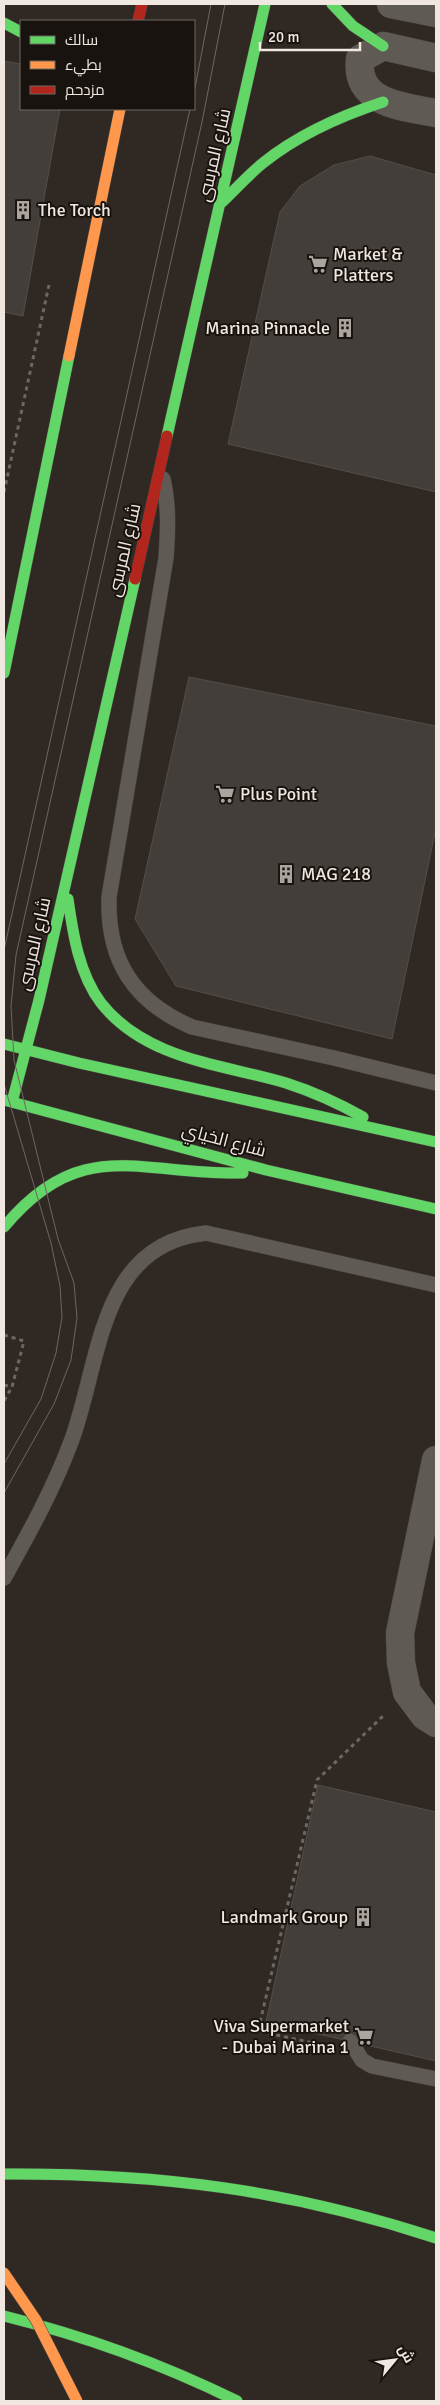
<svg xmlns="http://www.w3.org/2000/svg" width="440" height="2405" font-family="Signika,Cairo,sans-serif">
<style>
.building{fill:#433e39;stroke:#544e48}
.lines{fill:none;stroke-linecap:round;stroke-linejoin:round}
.lane-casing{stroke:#4a453f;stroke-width:16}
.street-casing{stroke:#4a453f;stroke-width:29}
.fast-casing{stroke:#4a453f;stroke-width:12}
.slow-casing{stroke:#4a453f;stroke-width:12}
.jam-casing{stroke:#4a453f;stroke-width:12}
.path{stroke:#6c6763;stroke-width:3;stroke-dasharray:4 4;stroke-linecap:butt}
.lane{stroke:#605a55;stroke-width:15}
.street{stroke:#605a55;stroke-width:28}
.fast{stroke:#63d668;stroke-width:11}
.slow{stroke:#ff974d;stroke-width:11}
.jam{stroke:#b3261e;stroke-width:11}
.tram{stroke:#6c6662;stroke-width:1}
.slow-bridge-casing{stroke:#4a453f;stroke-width:12;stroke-linecap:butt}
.slow-bridge{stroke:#ff974d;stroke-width:11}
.labels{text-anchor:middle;stroke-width:4;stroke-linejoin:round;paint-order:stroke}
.street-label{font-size:18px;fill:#efe7e0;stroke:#18130e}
.poi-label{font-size:18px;fill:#efe7e0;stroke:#18130e;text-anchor:start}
</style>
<rect width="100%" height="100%" fill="#302923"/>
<!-- building -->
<path class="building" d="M4,61L21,64V109H60L23,316L4,312Z
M370,156L436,175V492L228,444L280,212L300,186L334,165Z
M189,677L436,726V828L392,1039L176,986L135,919Z
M318,1785L436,1812V2061L266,2022Z"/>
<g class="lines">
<!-- lane casing -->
<g class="lane-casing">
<path id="lane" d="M163,479C169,505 168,531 166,558L109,897C107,961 134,1002 192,1027L334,1058L436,1083
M4,1578C29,1533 53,1490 71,1442C101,1362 98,1244 206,1233L436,1285
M350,2041L362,2060L372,2066L436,2079"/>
</g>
<!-- street casing -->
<g class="street-casing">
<path id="street" d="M391,4L436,13
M436,58L383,46L360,59C355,104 404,107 436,113
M436,1460L400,1633L401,1663L407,1692L425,1716L436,1723"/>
</g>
<!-- fast casing -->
<g class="fast-casing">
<path id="fast" d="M332,4L353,26L383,46
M4,23L21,32
M221,203C235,190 248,175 263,163C299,134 340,116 383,102
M167,436L265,4
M4,673L69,356
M68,899C73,934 79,974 101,1003C146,1060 222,1064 286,1083C314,1092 338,1103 363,1117
M4,1044L79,1063L436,1142
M4,1100L266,1170L436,1209
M12,1102L39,1000L135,579
M4,1227C82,1133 141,1176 243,1173
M4,2174C159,2173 289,2190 436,2238
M4,2316C85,2336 162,2364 237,2401"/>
</g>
<!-- slow casing -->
<g class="slow-casing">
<path id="slow" d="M69,356L120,109"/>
</g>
<!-- jam casing -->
<g class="jam-casing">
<path id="jam" d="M138,21L142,4
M135,579L167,436"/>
</g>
<!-- path -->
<path class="path" d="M4,492L49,285
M4,1335L24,1341L12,1387L4,1401
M4,1385L12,1387
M327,2046L258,2031L317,1780L385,1714"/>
<!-- lane -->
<use href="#lane" class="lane"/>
<!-- street -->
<use href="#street" class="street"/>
<!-- fast -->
<use href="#fast" class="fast"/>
<!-- slow -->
<use href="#slow" class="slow"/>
<!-- jam -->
<use href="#jam" class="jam"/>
<!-- tram -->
<path class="tram" d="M194,93L211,4
M4,950L190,109
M4,1084L51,1243L60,1286L62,1317L56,1353L41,1399L4,1464
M4,1493L54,1404L71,1360L77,1318L74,1283L58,1239L14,1060L11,1006L16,955L202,122L225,4"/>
<!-- slow-bridge casing -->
<g class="slow-bridge-casing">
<path id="slow-bridge" d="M4,2273L36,2320L77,2401"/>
</g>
<!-- slow-bridge -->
<use href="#slow-bridge" class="slow-bridge"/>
</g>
<!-- icons -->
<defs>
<g id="building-bare" transform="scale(1.5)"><path d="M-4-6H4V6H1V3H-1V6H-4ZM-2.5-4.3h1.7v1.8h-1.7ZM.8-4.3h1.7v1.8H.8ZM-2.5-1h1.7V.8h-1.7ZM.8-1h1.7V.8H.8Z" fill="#aca49e" stroke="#18130e" stroke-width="2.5" paint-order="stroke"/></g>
<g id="supermarket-bare" transform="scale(1.5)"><path d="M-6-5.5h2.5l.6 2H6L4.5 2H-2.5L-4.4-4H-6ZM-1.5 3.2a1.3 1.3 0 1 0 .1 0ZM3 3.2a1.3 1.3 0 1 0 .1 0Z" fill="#aca49e" stroke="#18130e" stroke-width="2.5" paint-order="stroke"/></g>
</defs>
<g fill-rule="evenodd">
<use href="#building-bare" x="23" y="210"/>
<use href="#supermarket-bare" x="318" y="264"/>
<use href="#building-bare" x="345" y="328"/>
<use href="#supermarket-bare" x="225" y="794"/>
<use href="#building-bare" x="286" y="874"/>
<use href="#building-bare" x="363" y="1917"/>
<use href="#supermarket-bare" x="364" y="2036"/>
</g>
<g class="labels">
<!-- street labels -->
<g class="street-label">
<text transform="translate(214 155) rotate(-77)" y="6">شارع المرسى</text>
<text transform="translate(124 550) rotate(-77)" y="6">شارع المرسى</text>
<text transform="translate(34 944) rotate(-77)" y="6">شارع المرسى</text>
<text transform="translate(224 1140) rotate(15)" y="6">شارع الخياي</text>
</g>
<!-- poi labels -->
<g class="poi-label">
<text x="38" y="216">The Torch</text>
<text x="333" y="260">Market &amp;<tspan x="333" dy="21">Platters</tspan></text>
<text x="330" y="334" text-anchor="end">Marina Pinnacle</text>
<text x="240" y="800">Plus Point</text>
<text x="301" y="880">MAG 218</text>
<text x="348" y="1923" text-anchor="end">Landmark Group</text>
<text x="349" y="2032" text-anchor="end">Viva Supermarket<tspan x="349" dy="21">- Dubai Marina 1</tspan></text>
</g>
</g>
<!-- border -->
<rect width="440" height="2405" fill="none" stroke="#efe7e0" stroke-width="10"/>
<!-- legend -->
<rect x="20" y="20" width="175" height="90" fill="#18130e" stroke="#6e6862"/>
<rect x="30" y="36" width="25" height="8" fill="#63d668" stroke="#6e6862"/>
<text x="65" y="45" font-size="15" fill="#efe7e0">سالك</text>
<rect x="30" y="61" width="25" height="8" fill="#ff974d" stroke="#6e6862"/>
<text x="65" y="70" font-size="15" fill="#efe7e0">بطيء</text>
<rect x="30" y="86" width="25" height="8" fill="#b3261e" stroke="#6e6862"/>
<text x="65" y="95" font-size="15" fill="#efe7e0">مزدحم</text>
<!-- north arrow -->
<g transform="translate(395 2360) rotate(61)" stroke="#18130e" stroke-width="4" paint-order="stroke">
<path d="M0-4L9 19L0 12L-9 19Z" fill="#efe7e0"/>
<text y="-8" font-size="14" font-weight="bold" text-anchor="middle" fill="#efe7e0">ش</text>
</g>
<!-- scale -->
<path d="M260 42v8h100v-8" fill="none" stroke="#efe7e0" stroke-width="2.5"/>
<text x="268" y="42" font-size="15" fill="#efe7e0" stroke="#18130e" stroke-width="4" paint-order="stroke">20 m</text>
</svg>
